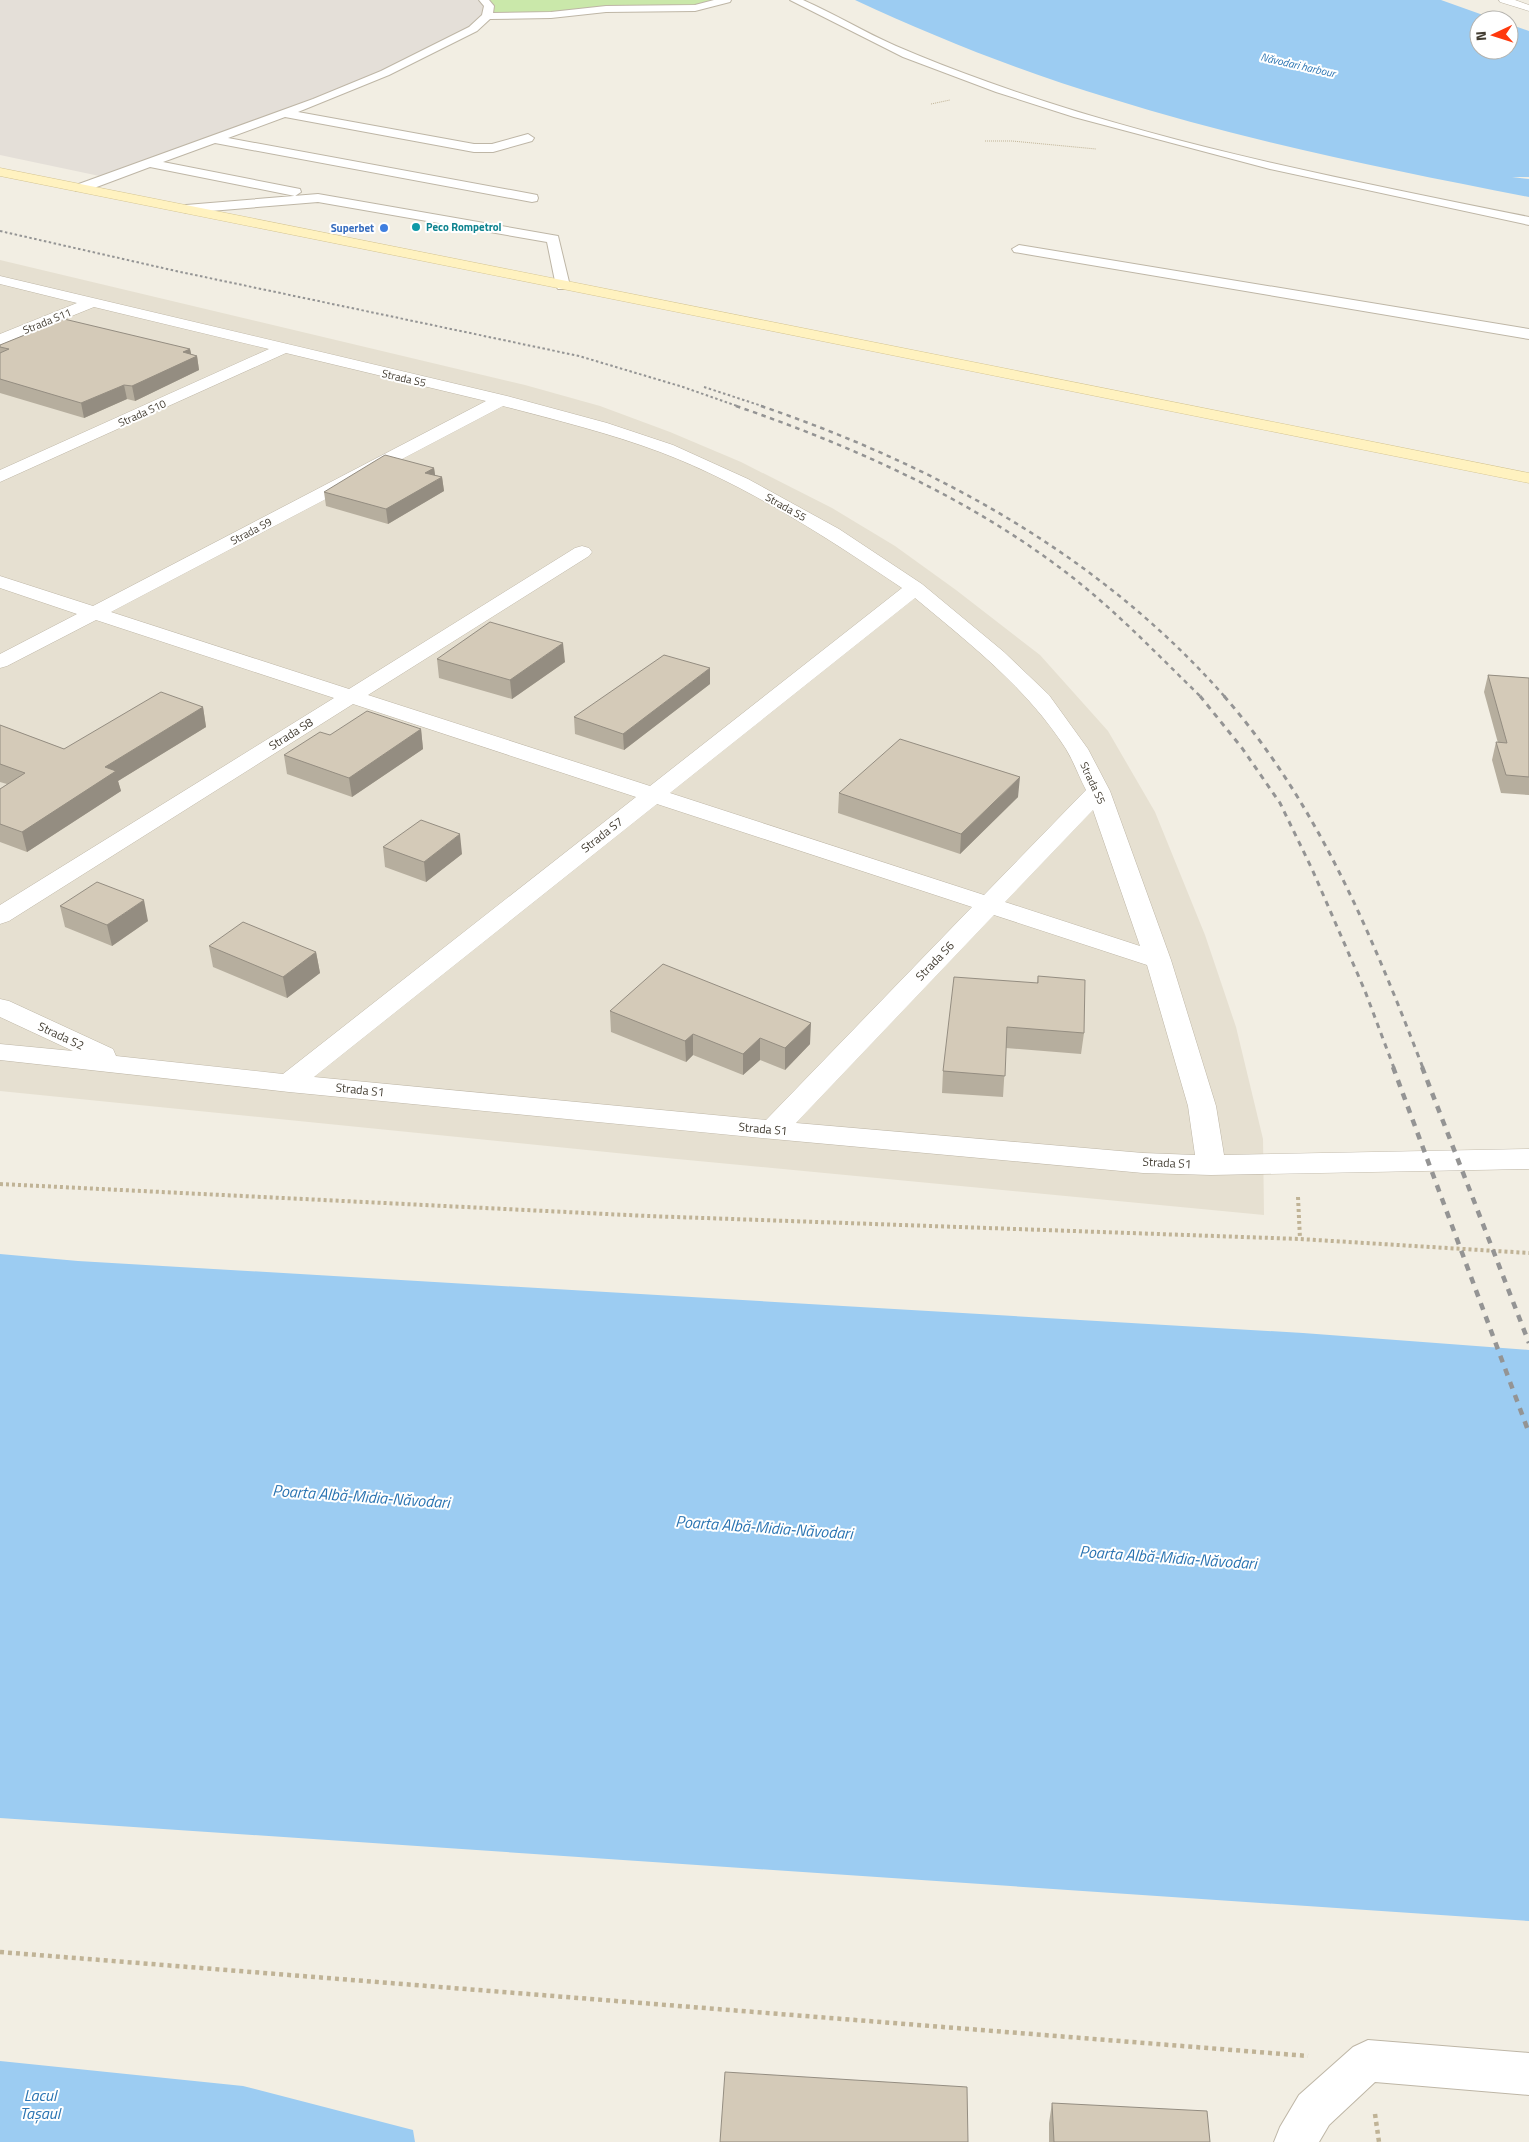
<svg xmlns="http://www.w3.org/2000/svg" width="1529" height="2142" font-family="'Titillium Web',sans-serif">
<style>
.residential{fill:#e6e0d1}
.industrial{fill:#e4dfd8}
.green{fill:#cae8aa}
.water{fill:#9cccf2}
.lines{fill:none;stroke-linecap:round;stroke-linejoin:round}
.lane-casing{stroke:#beb6a6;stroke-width:2}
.street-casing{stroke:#beb6a6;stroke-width:1}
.secondary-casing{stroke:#d4c491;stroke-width:1}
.path-far2{stroke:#c0b396;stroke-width:1;stroke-dasharray:1 1;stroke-linecap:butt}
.path-far1{stroke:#c0b396;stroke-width:4;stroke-dasharray:3 3;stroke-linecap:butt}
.path{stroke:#c0b396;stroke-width:4.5;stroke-dasharray:4 4;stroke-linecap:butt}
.lane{fill:#fff;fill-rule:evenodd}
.street{fill:#fff;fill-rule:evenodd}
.secondary{fill:#fff2c0;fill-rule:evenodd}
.rail-far3{stroke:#949494;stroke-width:2;stroke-dasharray:2.5 2.5;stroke-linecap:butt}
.rail-far2{stroke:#949494;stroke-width:2.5;stroke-dasharray:4.5 4.5;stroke-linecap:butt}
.rail-far1{stroke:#949494;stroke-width:3;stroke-dasharray:5.5 5.5;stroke-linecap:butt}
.rail{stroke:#949494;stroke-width:4.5;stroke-dasharray:7 7;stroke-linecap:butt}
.wall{fill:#b6ae9e}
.shaded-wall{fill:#948d81}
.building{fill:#d4cab8;stroke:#948d81}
.culture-dot{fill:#0f9aa8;stroke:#fff;stroke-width:2}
.shop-dot{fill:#3f7fe0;stroke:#fff;stroke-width:2}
.labels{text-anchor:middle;stroke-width:4;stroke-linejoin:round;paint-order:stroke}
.far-water-label{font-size:11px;font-style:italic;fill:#2a74b2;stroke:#fff}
.far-culture-label{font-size:11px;font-weight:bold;fill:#0d838f;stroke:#fff;text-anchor:start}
.far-shop-label{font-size:11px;font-weight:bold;fill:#366cbe;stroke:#fff;text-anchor:end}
.far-street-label{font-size:11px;fill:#443e33;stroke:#fff}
.street-label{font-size:12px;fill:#443e33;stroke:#fff}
.near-water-label{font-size:16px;font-style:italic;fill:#2a74b2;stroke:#fff}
</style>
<rect width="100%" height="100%" fill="#f2eee3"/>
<!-- residential -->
<path class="residential" d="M0,260L525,385L600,406L670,432L741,462L832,508L895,546L956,590L1040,655L1108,731L1155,812L1205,935L1236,1027L1263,1139L1264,1215L656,1157L0,1091Z"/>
<!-- industrial -->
<path class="industrial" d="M0,0H484L485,19L385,73L109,178L0,155Z"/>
<!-- green -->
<path class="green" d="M484,0H726L709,6L606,9L551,15L487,16Z"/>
<!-- water -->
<path class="water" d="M855,0H1441L1497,20H1479V50H1509V24L1529,31V177H1512L1529,179V197C1388,170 1246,141 1109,98C1022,72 937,38 855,0Z
M0,1254L78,1261L1303,1333L1529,1350V1921L0,1818Z
M0,2061L243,2086L413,2130L415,2142H0Z"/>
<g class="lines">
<!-- lane casing -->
<g class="lane-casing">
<path id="lane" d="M479,0H489L494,6L493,13L551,12L606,6L695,5L714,0H731L730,2L695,11L606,12L551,18L490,19L477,31L389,75L298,112L474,144H492L528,134L534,138L532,141L493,152H474L285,117L228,138L532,194L537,195L538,198L537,201L532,202L215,143L163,162L300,189L301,192L295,196L150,167L86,191H76L75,188L76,185L313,99L381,71L469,27L482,15L484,6Z
M790,0H803C835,14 864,32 896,46C926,59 957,71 988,82C1163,145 1347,180 1529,217V225L1270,169L1074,117L996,92L903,57Z
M318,194L558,236L570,286L568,289H558L556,286L547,242L318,202L186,213L179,209L186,205Z
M1019,245L1529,329V339L1014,252L1012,249Z
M1368,2040L1529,2053V2095L1375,2082L1329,2125L1319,2142H1274L1280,2127L1299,2095L1353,2047Z"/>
</g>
<!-- street casing -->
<g class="street-casing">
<path id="street" d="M1499,0H1515L1529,5V11L1500,2Z
M0,276L507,396L607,423L673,445L748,479L839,529L922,584L1004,652L1049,695L1088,749L1110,791L1171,960L1216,1106L1224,1155L1529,1149V1169L1211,1175L1143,1173L773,1139L289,1092L0,1060V1044L73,1051L0,1017V999L9,1001L113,1049L116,1056L283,1074L636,797L353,704L9,921L0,924V905L334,698L96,620L7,666L0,668V654L77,614L0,588V576L93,606L486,401L286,353L0,482V470L269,349L94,307L0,345V334L77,303L0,284ZM503,406C556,420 609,433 660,452C747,485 826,537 902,588L650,786L368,695L589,556L592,552L589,548L582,546L575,548L349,689L111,612ZM915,598C970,644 1027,688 1066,749C1074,762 1079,777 1086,790L984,895L670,793ZM657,804L972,907L766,1120L314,1077ZM1093,810L1140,946L1005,902ZM994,915L1147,965L1188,1106L1195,1155L1143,1153L796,1123Z"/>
</g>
<!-- secondary casing -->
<g class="secondary-casing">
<path id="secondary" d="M0,168L1529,473V483L0,176Z"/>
</g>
<!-- path-far2 -->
<path class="path-far2" d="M931,104L950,100
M985,141H1012L1096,149"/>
<!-- path-far1 -->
<path class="path-far1" d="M0,1184L647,1216L1300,1239L1529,1253
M1298,1197L1300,1239"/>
<!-- path -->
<path class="path" d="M0,1952L1308,2056
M1375,2114L1379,2142"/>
<!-- lane -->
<use href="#lane" class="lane"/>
<!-- street -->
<use href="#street" class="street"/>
<!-- secondary -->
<use href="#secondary" class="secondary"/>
<!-- rail-far3 -->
<path class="rail-far3" d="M0,231L176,271L579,356L683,387L740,407
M704,387L765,407"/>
<!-- rail-far2 -->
<path class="rail-far2" d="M736,406C855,447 972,499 1072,577C1118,613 1159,656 1201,697
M761,406C937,466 1101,556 1225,697"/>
<!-- rail-far1 -->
<path class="rail-far1" d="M1200,696L1242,748L1280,803L1312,869L1365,991L1394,1068
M1224,696C1318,804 1372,936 1423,1068"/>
<!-- rail -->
<path class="rail" d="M1393,1067L1529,1433
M1422,1067L1529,1343"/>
</g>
<!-- wall -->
<path class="wall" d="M0,345L190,349L191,354L197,356L199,370L135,401L127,399L84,418L0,393Z
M434,468L435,475L442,477L444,491L388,524L326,506L324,492Z
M437,659L565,662L512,699L439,678Z
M1488,675L1529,678V795L1501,793L1492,760L1496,742L1498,743L1484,692Z
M710,684L624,750L575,734L574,717Z
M203,707L206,727L118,781L121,791L27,852L0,842V789L7,784L0,782V725L64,749Z
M421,729L423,749L352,797L287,774L284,755L330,735Z
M839,793L1018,797L960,854L838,813Z
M383,847L462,854L426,882L385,867Z
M60,906L148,921L112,946L65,927Z
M209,946L316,952L320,973L287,998L213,967Z
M1038,976L1084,1033L1081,1054L1006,1048L1003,1097L942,1093L943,1071L1037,983Z
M610,1011L810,1044L785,1070L760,1060L743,1075L693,1055L686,1062L611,1032Z
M1052,2103L1210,2142H1049V2123Z"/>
<!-- shaded-wall -->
<path class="shaded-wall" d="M190,349L192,358L197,356L199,370L135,401L132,386L183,352Z
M124,385L127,399L84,418L81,403Z
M434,468L436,481L442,477L444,491L388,524L386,509L425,473Z
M563,643L565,662L512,699L510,680Z
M710,668V684L624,750L623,734Z
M203,707L206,727L118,781L121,791L27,852L22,832L105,767Z
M421,729L423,749L352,797L349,778Z
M1020,777L1018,797L960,854L961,834Z
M460,834L462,854L426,882L424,862Z
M144,900L148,921L112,946L107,925Z
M316,952L320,973L287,998L283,977Z
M811,1023L810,1044L785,1070V1048Z
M693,1034V1055L686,1062L685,1041Z
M760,1038V1060L743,1075V1054Z"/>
<!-- building -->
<path class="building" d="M64,319L190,349L183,352L197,356L132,386L124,385L81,403L0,379V353L9,349L0,347V345Z
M385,455L434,468L425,473L442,477L386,509L324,492Z
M490,622L563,643L510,680L437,659Z
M664,655L710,668L623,734L574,717Z
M1488,675L1529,678V777L1506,775L1496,742L1507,743Z
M161,692L203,707L105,767L116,771L22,832L0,824V789L25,773L0,764V725L64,749Z
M367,711L421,729L349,778L284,755L320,732L330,735Z
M900,739L1020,777L961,834L839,793Z
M421,820L460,834L424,862L383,847Z
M97,882L144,900L107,925L60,906Z
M243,922L316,952L283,977L209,946Z
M663,964L811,1023L785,1048L760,1038L743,1054L693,1034L685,1041L610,1011Z
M1038,976L1085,980L1084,1033L1007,1027L1005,1076L943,1071L954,977L1038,983Z
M725,2072L967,2087L968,2142H720Z
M1052,2103L1207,2111L1210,2142H1054Z"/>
<!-- markers -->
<circle class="culture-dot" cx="416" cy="227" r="5"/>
<circle class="shop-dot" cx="384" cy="228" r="5"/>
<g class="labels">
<!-- far-water labels -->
<g class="far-water-label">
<text transform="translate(1298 65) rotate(13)" y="4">Năvodari harbour</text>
</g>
<!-- far-culture labels -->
<g class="far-culture-label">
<text x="426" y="231">Peco Rompetrol</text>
</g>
<!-- far-shop labels -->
<g class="far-shop-label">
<text x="374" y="232">Superbet</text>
</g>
<!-- far-street labels -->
<g class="far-street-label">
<text transform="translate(47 321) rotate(-22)" y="4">Strada S11</text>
<text transform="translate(404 378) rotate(13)" y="4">Strada S5</text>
<text transform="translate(142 413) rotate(-24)" y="4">Strada S10</text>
<text transform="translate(786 507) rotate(29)" y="4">Strada S5</text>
<text transform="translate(251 531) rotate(-28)" y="4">Strada S9</text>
<text transform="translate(1093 783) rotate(65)" y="4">Strada S5</text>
</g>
<!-- street labels -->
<g class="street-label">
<text transform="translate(291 734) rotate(-32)" y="4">Strada S8</text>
<text transform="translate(602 835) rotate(-38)" y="4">Strada S7</text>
<text transform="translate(935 961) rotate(-46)" y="4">Strada S6</text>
<text transform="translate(61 1036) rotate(25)" y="4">Strada S2</text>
<text transform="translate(360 1090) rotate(6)" y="4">Strada S1</text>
<text transform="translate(763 1129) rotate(5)" y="4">Strada S1</text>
<text transform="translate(1167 1163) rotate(3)" y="4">Strada S1</text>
</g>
<!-- near-water labels -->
<g class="near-water-label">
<text transform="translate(361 1496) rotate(4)" y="6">Poarta Albă-Midia-Năvodari</text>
<text transform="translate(764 1527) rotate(4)" y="6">Poarta Albă-Midia-Năvodari</text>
<text transform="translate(1168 1557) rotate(4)" y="6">Poarta Albă-Midia-Năvodari</text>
<text x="40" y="2101">Lacul<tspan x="40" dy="18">Tașaul</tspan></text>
</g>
</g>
<!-- north arrow -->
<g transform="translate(1494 35) rotate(266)"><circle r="24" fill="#ffffff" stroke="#b4b2ad"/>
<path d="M0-4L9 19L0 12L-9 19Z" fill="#ff390d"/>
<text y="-8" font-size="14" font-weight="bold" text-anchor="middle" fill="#443e33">N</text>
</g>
</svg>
